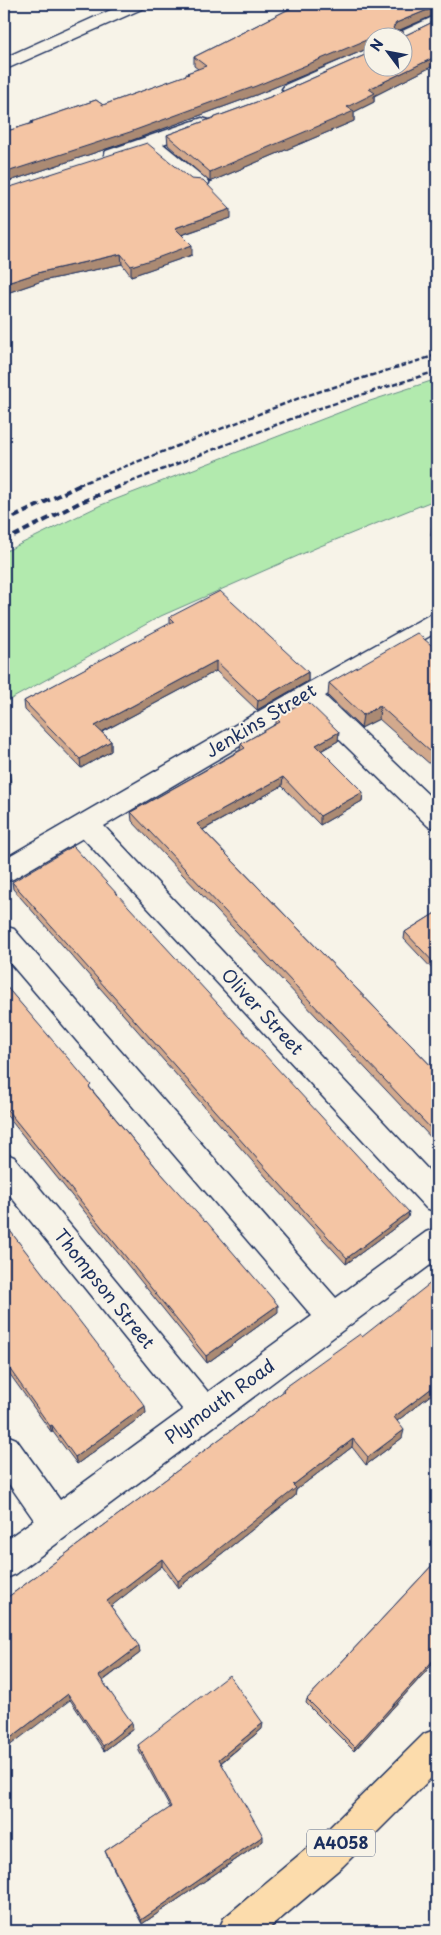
<svg xmlns="http://www.w3.org/2000/svg" width="441" height="1935" font-family="'Playpen Sans',sans-serif">
<style>
.green{fill:#b2eaae;stroke:#668c86}
.lines{fill:none;stroke-linecap:round;stroke-linejoin:round}
.minor-casing{stroke:#1b2f5e;stroke-width:3}
.major-casing{stroke:#1b2f5e;stroke-width:3}
.minor{fill:#f7f3e8;fill-rule:evenodd}
.major{fill:#fcdcac;fill-rule:evenodd}
.rail-far1{stroke:#1b2f5e;stroke-width:2.5;stroke-dasharray:5.5 2.5;stroke-linecap:butt}
.rail{stroke:#1b2f5e;stroke-width:4;stroke-dasharray:7 4;stroke-linecap:butt}
.wall{fill:#d2a98d;stroke:#1b2f5e}
.shaded-wall{fill:#ab8a73;stroke:#1b2f5e}
.building{fill:#f4c5a4;stroke:#1b2f5e}
.labels{text-anchor:middle;stroke-width:4;stroke-linejoin:round;paint-order:stroke}
.shield{fill:#f7f3e8;stroke:#5d6a87;stroke-width:1}
.shield-label{font-size:16px;font-weight:bold;fill:#1b2f5e}
.street-label{font-size:18px;fill:#1b2f5e;stroke:#f7f3e8}
</style>
<rect width="100%" height="100%" fill="#f7f3e8"/>
<filter id="ink" filterUnits="userSpaceOnUse"><feTurbulence type="fractalNoise" baseFrequency=".02" numOctaves="2"/><feDisplacementMap in="SourceGraphic" scale="10" xChannelSelector="R" yChannelSelector="G"/><feConvolveMatrix kernelMatrix="1 2 1 2 8 2 1 2 1" color-interpolation-filters="sRGB"/></filter>
<g filter="url(#ink)">
<!-- green -->
<path class="green" d="M437,379V499L318,547L161,616L4,703V552L101,505L364,403Z"/>
<g class="lines">
<!-- minor casing -->
<g class="minor-casing">
<path id="minor" d="M124,4H147L144,8L4,70V58Z
M437,15V27L404,43V38H394L396,34Z
M374,46V58L297,93L291,94L285,93L282,89L285,85Z
M202,118L209,120L211,124L209,128L163,144L206,179L209,183L206,187L199,189L192,187L147,149L113,161L106,159L104,155L106,151Z
M437,613V632L325,696L437,803V829L428,826L306,707L104,826L437,1179V1212L426,1208L83,838L13,879L4,882V859L299,688L429,615Z
M4,926L14,929L336,1298L426,1232L437,1228V1260L16,1574L4,1579V1541L34,1520L4,1477V1434L16,1439L60,1500L183,1410L4,1188V1153L14,1157L208,1392L312,1316L4,956Z"/>
</g>
<!-- major casing -->
<g class="major-casing">
<path id="major" d="M437,1729V1772L343,1866L266,1931H218L224,1918L317,1840L424,1734Z"/>
</g>
<!-- minor -->
<use href="#minor" class="minor"/>
<!-- major -->
<use href="#major" class="major"/>
<!-- rail-far1 -->
<path class="rail-far1" d="M78,485L302,397L437,355
M123,485L314,410L437,371"/>
<!-- rail -->
<path class="rail" d="M4,522L82,484
M4,541L81,502L126,484"/>
</g>
<!-- wall -->
<path class="wall" d="M299,4H437V14L399,31H403V35H406L437,20V64L374,96V102L354,112V121L210,182L168,145L167,135L270,97L374,51V68H404V38H374V46L256,95L130,141L4,183V132L31,124V122L96,100L103,105L187,75V73L198,69L194,66V57Z
M4,189L231,218L182,235L192,255L157,267L131,276L122,264L42,281L4,294Z
M437,525V541L431,535L432,527Z
M170,617L308,672V681L257,710L216,671L102,732L111,741V751L81,768L25,710L24,701L170,624Z
M437,650V761L431,765L379,719L361,728L328,696L329,683Z
M276,718L338,741L321,751L363,792L362,801L320,825L282,786L203,830L437,1072V1144L132,821L131,812L240,750L241,744L276,724Z
M437,763V780L431,774L432,767Z
M12,882L408,1218L346,1264L267,1178L13,889Z
M437,912V974L404,939L405,932Z
M4,984L160,1172L278,1312L207,1363L4,1112Z
M4,1223L146,1413L77,1464L53,1432L52,1433L4,1366Z
M362,1337L436,1369L437,1390L397,1421L402,1438L366,1465L352,1447L296,1490L295,1496L178,1588L162,1566L111,1606L140,1653L103,1681L133,1729L104,1751L4,1600L283,1392V1389Z
M437,1560V1659L354,1751L306,1703L307,1699Z
M262,1729L221,1763L263,1841L142,1924L107,1856L105,1851L170,1808L139,1751L138,1745Z"/>
<!-- shaded-wall -->
<path class="shaded-wall" d="M437,6V14L395,32L393,28L396,23Z
M376,36V38H374V46L256,95L130,141L4,183V173Z
M437,56V64L374,96V102L354,112V121L210,182V172L347,107L369,89Z
M231,209V218L175,237V228Z
M192,245V255L131,276V266Z
M121,254L122,264L42,281L4,294V284L41,272Z
M216,661V671L96,735L95,726Z
M308,672V681L257,710L258,701Z
M380,706L379,719L361,728L363,715Z
M339,732L338,741L315,754L316,745Z
M111,741V751L81,768L80,759Z
M437,750V761L431,765L432,753Z
M9,771L11,784L4,788V774Z
M283,777L282,786L197,833V824Z
M363,792L362,801L320,825V816Z
M409,1212L408,1218L346,1264L347,1258Z
M278,1305V1312L207,1363L206,1356Z
M437,1361V1368L430,1374L432,1365Z
M437,1384V1390L392,1425L394,1417Z
M145,1406L146,1413L77,1464L75,1457Z
M52,1425L53,1432L52,1433L50,1426Z
M404,1430L402,1438L366,1465L368,1457Z
M353,1439L352,1447L296,1490L295,1496L178,1588V1581L293,1485Z
M162,1559V1566L109,1608L107,1601Z
M139,1646L140,1653L101,1682L99,1676Z
M437,1656V1659L354,1751L355,1747Z
M68,1694L70,1700L4,1750V1743Z
M132,1723L133,1729L104,1751L103,1746Z
M263,1723L262,1729L219,1764V1759Z
M263,1836V1841L142,1924L141,1920Z"/>
<!-- building -->
<path class="building" d="M299,4H437V6L396,23L393,28L395,31H403V35H406L437,20V56L369,89L375,93L347,107L354,111L210,172L167,135L270,97L374,51V68H404V38H376V36L256,86L130,132L4,173V132L33,123L31,122L96,100L103,105L189,74L187,73L206,66L194,57Z
M147,143L191,179L203,180L231,209L175,228L192,245L157,258L131,266L121,254L41,272L4,284V189Z
M437,525V532L432,527Z
M220,591L308,672L258,701L216,661L95,726L111,741L80,759L24,701L174,621L170,617Z
M417,633L437,650V750L432,753L380,706L363,715L329,683Z
M306,700L339,732L316,745L363,792L320,816L283,777L197,824L437,1072V1135L131,812L245,748L241,744L280,722L276,718Z
M437,763V771L432,767Z
M4,765L9,771L4,774Z
M73,846L409,1212L347,1258L268,1171L12,882Z
M437,912V966L405,932Z
M4,984L91,1085L89,1087L160,1172L205,1222L206,1221L278,1305L206,1356L4,1106Z
M4,1223L145,1406L75,1457L52,1425L50,1426L4,1361Z
M437,1278V1361L432,1365L437,1371V1384L394,1417L404,1430L368,1457L353,1439L293,1485L296,1488L178,1581L162,1559L107,1601L139,1646L99,1676L132,1723L103,1746L68,1694L4,1743V1600L284,1391L283,1389L360,1334L362,1337Z
M437,1560V1656L355,1747L307,1699Z
M229,1675L263,1723L219,1759L263,1836L141,1920L105,1851L171,1807L138,1745Z"/>
</g>
<g class="labels">
<!-- shield labels -->
<rect class="shield" x="307" y="1829.5" width="68" height="27" rx="4"/>
<g class="shield-label">
<text x="341" y="1849">A4058</text>
</g>
<!-- street labels -->
<g class="street-label">
<text transform="translate(261 721) rotate(-31)" y="6">Jenkins Street</text>
<text transform="translate(262 1012) rotate(47)" y="6">Oliver Street</text>
<text transform="translate(104 1289) rotate(51)" y="6">Thompson Street</text>
<text transform="translate(220 1402) rotate(-36)" y="6">Plymouth Road</text>
</g>
</g>
<!-- margin -->
<rect width="441" height="1935" fill="none" stroke="#f7f3e8" stroke-width="20"/>
<rect x="10" y="10" width="421" height="1915" fill="none" stroke="#1b2f5e" stroke-width="2" filter="url(#ink)"/>
<!-- north arrow -->
<g transform="translate(388 52) rotate(302)"><circle r="24" fill="#f7f3e8" stroke="#9fa5b1"/>
<path d="M0-4L9 19L0 12L-9 19Z" fill="#1b2f5e"/>
<text y="-8" font-size="14" font-weight="bold" text-anchor="middle" fill="#1b2f5e">N</text>
</g>
</svg>
